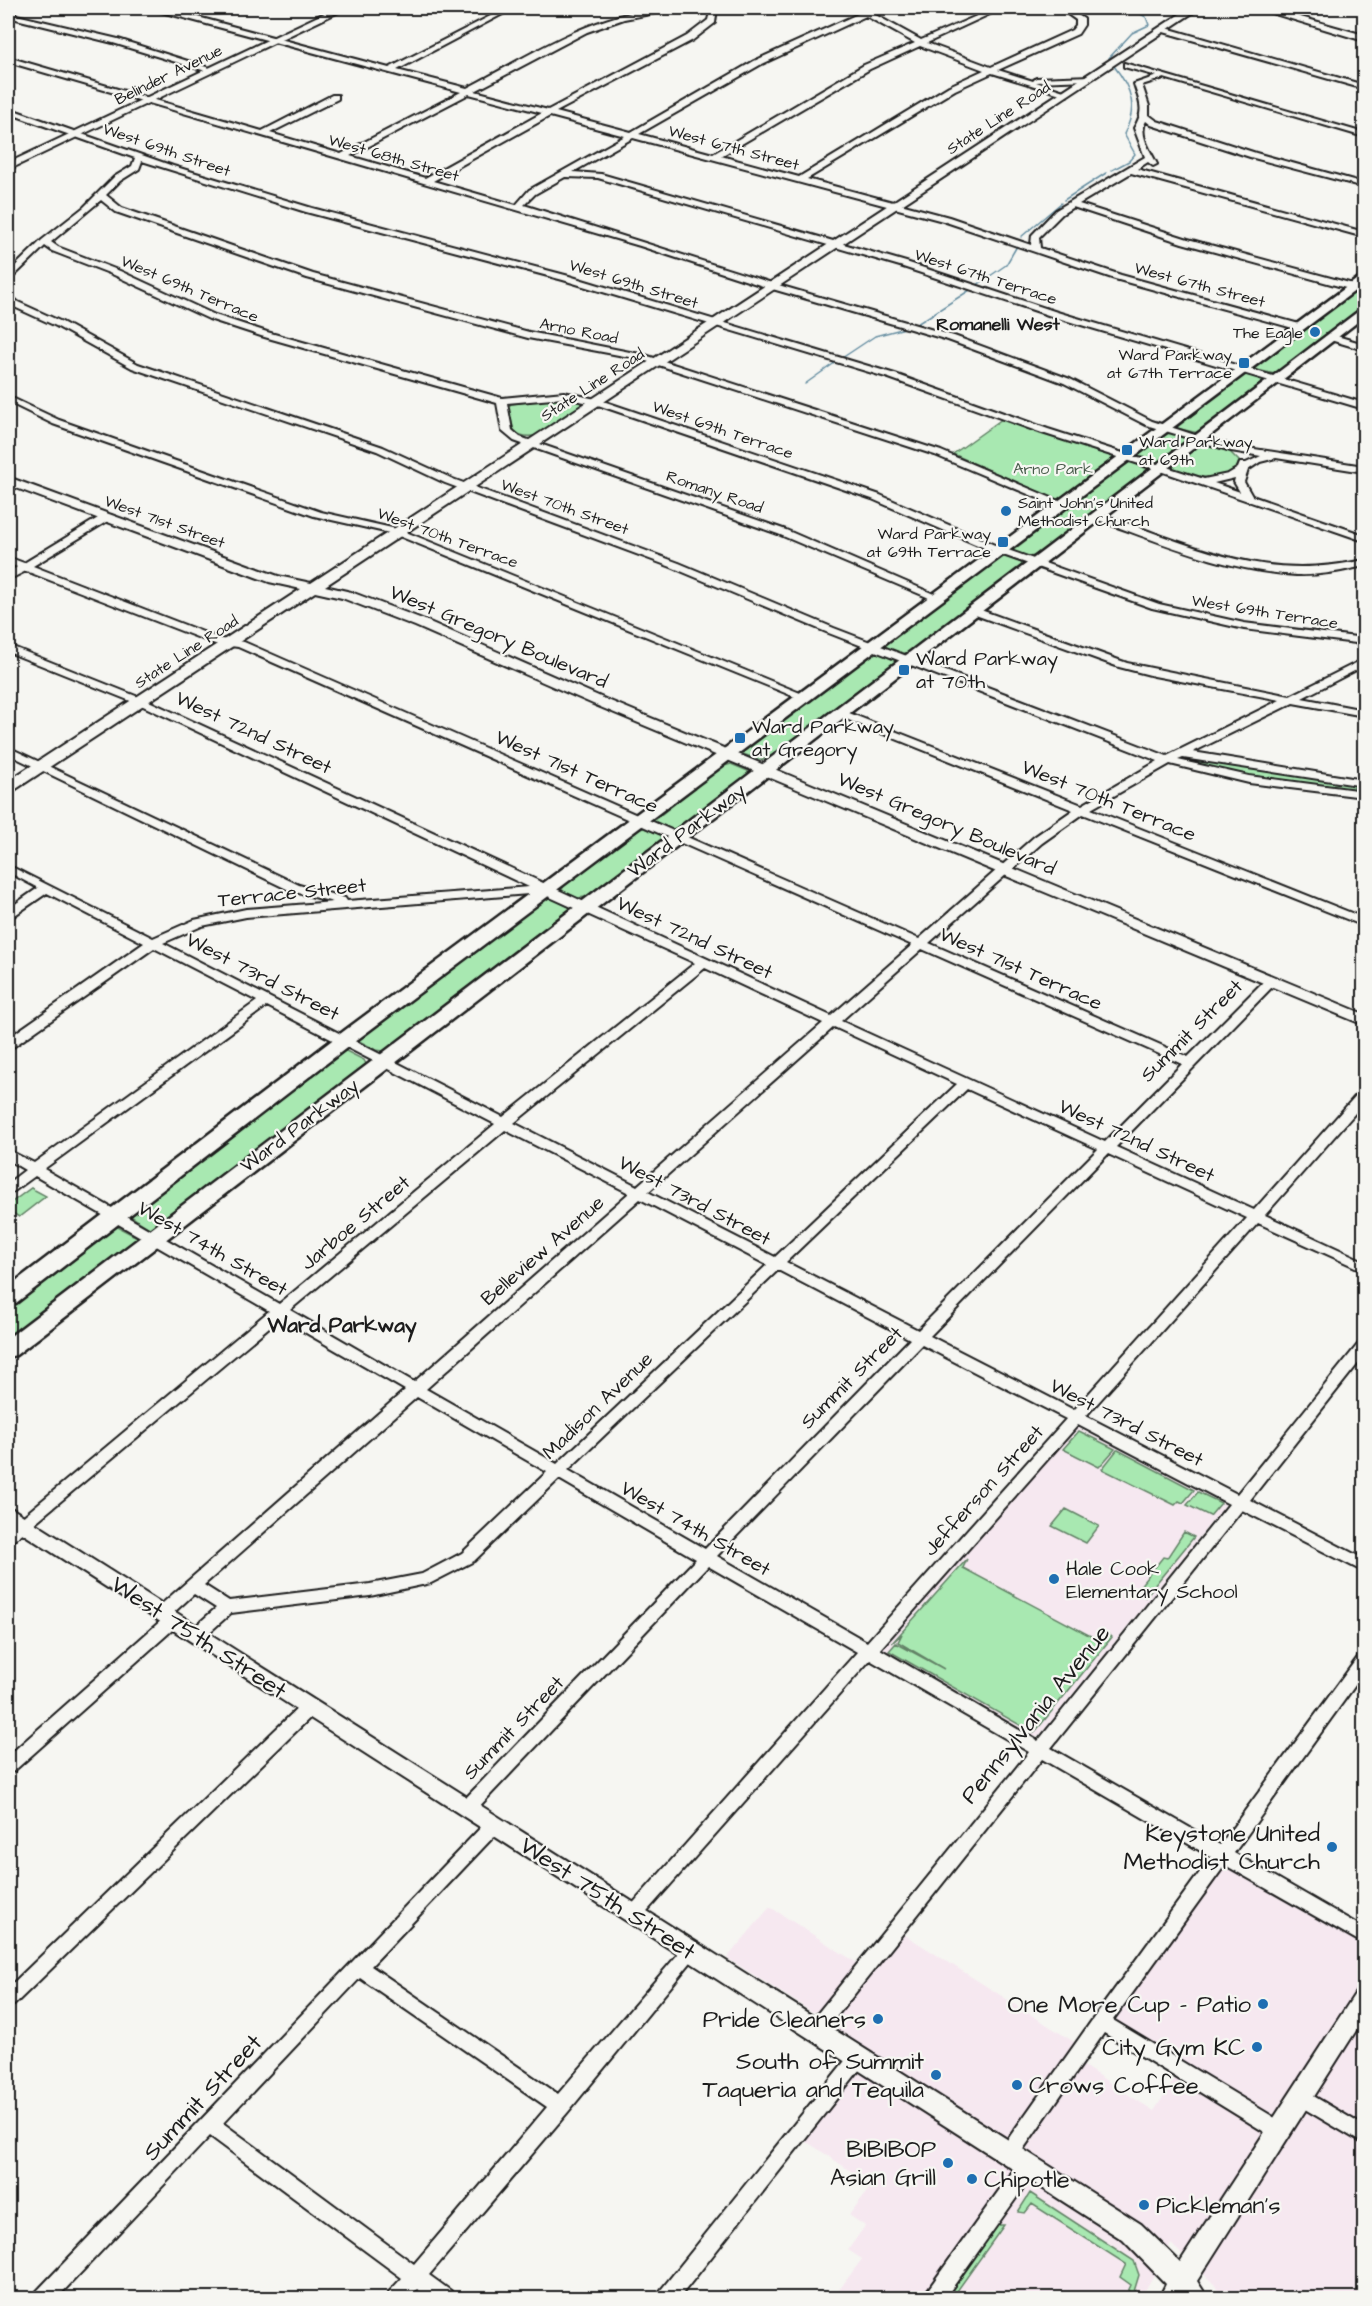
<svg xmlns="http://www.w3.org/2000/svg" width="1372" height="2306" font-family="'Architects Daughter',sans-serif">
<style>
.built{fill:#f6e8f0}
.green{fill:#a8e8b1;stroke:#628266;stroke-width:1.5}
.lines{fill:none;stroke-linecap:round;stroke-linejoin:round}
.stream{stroke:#678fa2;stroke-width:1.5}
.street-casing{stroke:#1c1c1c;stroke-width:4}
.secondary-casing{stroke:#1c1c1c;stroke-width:4}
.primary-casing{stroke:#1c1c1c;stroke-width:5}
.street{fill:#f6f6f2;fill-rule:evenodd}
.secondary{fill:#f6f6f2;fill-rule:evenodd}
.primary{fill:#f6f6f2;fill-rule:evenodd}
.poi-dot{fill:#1f6fb2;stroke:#f6f6f2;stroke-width:2}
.labels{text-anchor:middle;stroke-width:4.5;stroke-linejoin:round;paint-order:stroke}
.far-street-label{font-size:16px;fill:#1c1c1c;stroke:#f6f6f2}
.far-poi-label{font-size:16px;fill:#1c1c1c;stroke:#f6f6f2;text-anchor:end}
.far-park-label{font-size:16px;fill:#465949;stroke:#f6f6f2}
.far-neighbourhood-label{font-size:18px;font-weight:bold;fill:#1c1c1c;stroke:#f6f6f2}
.street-label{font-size:20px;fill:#1c1c1c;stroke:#f6f6f2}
.poi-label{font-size:20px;fill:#1c1c1c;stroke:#f6f6f2;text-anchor:start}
.neighbourhood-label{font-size:21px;font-weight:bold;fill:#1c1c1c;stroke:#f6f6f2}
.near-street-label{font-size:24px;fill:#1c1c1c;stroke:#f6f6f2}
.near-poi-label{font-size:24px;fill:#1c1c1c;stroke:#f6f6f2;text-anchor:end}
</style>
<rect width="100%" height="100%" fill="#f6f6f2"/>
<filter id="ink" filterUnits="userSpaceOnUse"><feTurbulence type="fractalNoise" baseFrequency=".0167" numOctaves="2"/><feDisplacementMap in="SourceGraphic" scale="12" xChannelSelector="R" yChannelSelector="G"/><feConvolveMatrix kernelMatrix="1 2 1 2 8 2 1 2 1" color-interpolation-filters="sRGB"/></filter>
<g filter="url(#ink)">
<!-- built -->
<path class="built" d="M1076,1427L1223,1500L1226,1504L1039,1736L1033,1738L880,1651V1647Z
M1230,1870L1364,1946V2298H1221L1215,2285L1171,2244L1141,2298H833L862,2259L848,2250L865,2226L849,2215L872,2185L804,2140L872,2053L833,2026L832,2022L902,1933L1090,2052L1082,2065L1154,2111L1185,2063L1118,2023L1116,2017L1222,1871Z
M770,1907L857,1963L819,2011L812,2012L727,1958Z"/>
<!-- green -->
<path class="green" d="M1354,291L1364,293V306L1275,374L1252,369Z
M1244,374L1266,380L1198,433L1176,428Z
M565,397L586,401L587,404C567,417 536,449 514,431L508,407L511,404Z
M1002,419L1112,454L1116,458L1057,500L953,454Z
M1173,433L1188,440L1160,461L1138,456L1165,434Z
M1202,443L1230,452L1239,461C1232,488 1189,476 1172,468V465Z
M1132,462L1149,470L1035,556L1028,557L1012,551L1126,463Z
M1000,557H1008L1024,564L908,653H900L885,647L886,643Z
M873,653H880L896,661L770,757L760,760L743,754L744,749Z
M1186,759L1354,783L1362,785L1364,789L1286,785L1183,762Z
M731,764L748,771V774L678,828L670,829L653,821L721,767Z
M639,829L644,828L661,835L662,839L586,897L577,898L561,891L564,886Z
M546,898H552L571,908L384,1051L376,1050L359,1041L361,1037Z
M346,1051L364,1060L366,1064L157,1227L149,1228L129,1215L338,1053Z
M31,1188L46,1196L19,1217L8,1210V1205Z
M116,1226L137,1237V1242L8,1341V1306Z
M1079,1431L1115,1449L1099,1467L1063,1449Z
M1117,1450H1118L1194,1490L1183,1503L1179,1501L1175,1505L1102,1469Z
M1198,1492L1221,1503L1210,1516L1187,1505Z
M1066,1509L1099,1526L1086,1543L1052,1526Z
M1184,1532L1194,1537L1145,1597L1135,1592L1163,1557L1167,1558Z
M967,1559L963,1568L1100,1641L1107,1633L1112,1637L1034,1733L889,1651L896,1643L944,1669L898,1642L902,1634L892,1643Z
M1030,2193L1134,2261L1139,2275L1132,2298H1125L1131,2285L1120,2277L1126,2264L1032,2204L1025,2213L1018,2212Z
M997,2225H1004L952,2298H945Z"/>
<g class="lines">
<!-- stream -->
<path class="stream" d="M1109,58L1132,33L1149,25L1146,17L1130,8
M1112,170L1129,161L1135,154L1124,134C1138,108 1132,89 1114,66
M1064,200L1106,173
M1021,237L1061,203
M977,285L1006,265L1017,246
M917,324L970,290
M842,358L875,336L905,328
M805,384L836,362"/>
<!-- street casing -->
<g class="street-casing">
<path id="street" d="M154,8H164L389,68L506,8H514L397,70L467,88C531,55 599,8 674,8L671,10L624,19L587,32L475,91L548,110L687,36L708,20L711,8H717L715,23L693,40L556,112L631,132L754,61L860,13L859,9L881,8L872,13L921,40L995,8H1003L927,43L991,67L1072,30L1076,25V20L1059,8H1067L1084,19V25L1078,34L998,70L1033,81L1036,78L1091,76L1092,78L1088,80L1036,82L1067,92V96L992,73L955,90L807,179L949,217L1031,245L1032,235L1056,210L1145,157L1134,128C1145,110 1140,103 1134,84L1157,76L1124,67V63L1364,133V137L1164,78L1142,85L1149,106V115L1157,121L1256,153L1364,183V187L1250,157L1151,125L1146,121C1138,135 1151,151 1157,164L1153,166L1148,162L1137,169L1364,232V237L1131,173L1079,204L1188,239L1364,287V293L1182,243L1073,207L1062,214L1039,237L1040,248L1121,275L1303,325V329L1300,330L1115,279L943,221L633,138L573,172L601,174L906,262L1057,312L1364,403V409L1051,316L900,266L598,178L565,177L535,194L524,205L775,284L954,336L1070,379L1152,421L1201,437L1235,446L1364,466V472L1276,458L1260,462L1248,470L1244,482L1252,496L1364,535V541L1158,470L1042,433L889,378L563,280L306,212L142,161L139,169L120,181L106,195L122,208L313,274L529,332L645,355L941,451L1068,505L1067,507H1059L935,455L640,359L528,338L307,278L116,212L101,200L51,242L58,247L120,271L215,315L267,332L502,398L564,392L600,400L880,495L997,546L1159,604L1244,623L1364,638V644L1244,629L1152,608L989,550L872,499L595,404L564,398L507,403L512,430L520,437L786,530L943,598L942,600H934L778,534L514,441L502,431L497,403L261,336L209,319L114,275L52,251L45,246L11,279L8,280V273L42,240L84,207L114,177L132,166L135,158L8,113V108L173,166L312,208L569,276L895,374L1048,429L1204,479L1228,474L1238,468L1240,463H1246L1261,456L1231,451L1146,425L1064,383L948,340L769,288L640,246L8,62V58H11L262,131L332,95H338V99L270,133L341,154L461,92L154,10ZM866,16L915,43L864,65L713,154L639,134L760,65ZM920,46L984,70L949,86L799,177L721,156L870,69ZM469,94L542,113L425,178L350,156ZM550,116L625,136L529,190L516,205L433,181ZM1235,478L1234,482L1240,492L1214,483Z
M317,8H329L338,11L334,13Z
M8,13L118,39L216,70L209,72L113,43L8,17Z
M1163,27L1364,85V89L1160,31L1159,29Z
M8,293L18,302L62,322L138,364L383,447L453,479L679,563L834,628L1167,756L1280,700L1154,676L1119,667L970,613V609H978L1127,663L1290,696L1364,659V666L1302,698L1364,710V716L1293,703L1193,752L1364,780V786L1183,758L1178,760L1249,776L1364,791V797L1249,783L1170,764L1091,809L1364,918V926L1083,814L1042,843L929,943L1188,1057L1267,978H1275L1277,981L1275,984L1116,1147L1254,1210L1359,1092L1364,1091V1103L1265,1215L1364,1261V1271L1258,1223L1086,1416L1237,1494L1359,1343L1364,1342V1356L1250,1500L1364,1559V1572L1242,1510L1051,1748L1220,1845L1358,1657L1364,1655V1673L1234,1853L1364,1928V1944L1225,1865L1113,2020L1285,2124L1287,2130L1285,2136L1278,2138L1271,2136L1104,2033L1015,2161L1008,2164L1001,2161L999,2155L1001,2149L1095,2016L1211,1857L1042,1759L821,2036L815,2038L809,2036L806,2030L809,2024L1029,1752L870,1660L640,1919L634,1921L628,1919L625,1914L628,1909L857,1652L708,1566L473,1813L467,1815L461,1813L459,1808L461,1803L696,1559L559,1479L474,1561L431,1583L370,1596L231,1613L202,1639L196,1641L190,1639L188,1635L190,1631L216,1608L194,1594L171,1615L179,1616L181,1620L179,1624L14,1771L8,1773V1756L164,1618L156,1617L154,1613L156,1609L405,1390L280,1318L13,1541L8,1543V1529L269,1311L35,1176L13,1192L8,1193V1183L25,1170L8,1160V1150L34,1163L257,1001L154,948L13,1047L8,1048V1038L144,943L47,893L12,917L8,918V909L38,888L8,872V865L153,938L194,920L246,909L333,902L291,891L8,754V747L299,885L345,898L347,901L529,887L143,706L8,652V645L151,702L831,1016L912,945L238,647L215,644L26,571L8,580V573L17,567L8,563V557L24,563L103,515H111V519L33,566L221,639L244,642L919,939L1034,837L1073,810L836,715V711H844L1082,805L1158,761L826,632L671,567L445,483L377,451L132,368L56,326L12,306L8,301ZM541,893L695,963L503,1117L163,943L202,926L246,917ZM922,949L1182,1064L1105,1142L841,1021ZM705,968L823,1023L637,1186L514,1123ZM267,1006L495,1124L279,1304L44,1169ZM834,1027L957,1084L775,1257L648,1192ZM967,1089L1098,1149L918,1330L786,1262ZM505,1130L629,1193L414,1382L290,1310ZM1108,1154L1247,1218L1074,1410L930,1336ZM640,1199L767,1265L557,1464L426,1389ZM778,1270L910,1339L705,1549L568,1470ZM922,1345L1066,1419L867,1642L717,1556ZM417,1397L547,1472L462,1553L422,1574L370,1584L229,1601L204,1585ZM1078,1425L1229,1504L1038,1741L880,1649Z
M1330,334L1364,344V350L1327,339L1325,337Z
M8,396L59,420L321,512L401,530L810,697L804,700L800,699L394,534L314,516L53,424L8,402Z
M1099,514C1121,520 1143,529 1165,537C1237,563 1288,576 1364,560V566C1342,571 1319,576 1296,575C1226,571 1160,542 1095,519L1094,517Z
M310,1700L316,1702L318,1707L316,1712L14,2005L8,2007V1988L304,1702Z
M494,1818L500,1820L503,1825L500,1830L371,1966L558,2094L685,1946L691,1943L697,1946L700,1951L568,2112L429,2275L451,2291L454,2298H429L417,2289L409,2298H387L390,2291L402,2278L210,2136L57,2298H34L37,2291L488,1820ZM360,1978L547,2107L414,2264L223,2123Z
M858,2050L864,2052L867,2058L864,2064L679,2298H657L660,2291L852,2052Z
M1300,2088L1364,2126V2144L1293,2102L1291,2096L1293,2090Z
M1027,2158L1034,2161L1036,2167L1034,2173L945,2298H924L927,2291L1020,2161Z"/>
</g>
<!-- secondary casing -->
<g class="secondary-casing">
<path id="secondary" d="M335,8H347L8,170V163Z
M1189,8H1200L325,586L351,592L425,620L603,698L1364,1014V1025L593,704L415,626L342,598L315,592L13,791L8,793V781L301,589L269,582L8,485V477L278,576L311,583Z
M1255,8H1269L1364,35V41Z
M8,1506L1141,2224L1180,2262L1356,1992L1364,1989V2018L1197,2281L1208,2298H1159L1166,2284L1123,2240L8,1524Z"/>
</g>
<!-- primary casing -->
<g class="primary-casing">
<path id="primary" d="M1364,274V284L358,1039L16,1303L8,1306V1287L344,1031Z
M1364,307V317L16,1355L8,1357V1338Z"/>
</g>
<!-- street -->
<use href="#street" class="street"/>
<!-- secondary -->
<use href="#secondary" class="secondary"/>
<!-- primary -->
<use href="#primary" class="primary"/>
</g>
</g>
<!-- markers -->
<g class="poi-dot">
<circle cx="1315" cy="332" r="6"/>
<rect x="1238" y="357" width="12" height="12" rx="3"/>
<rect x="1121" y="444" width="12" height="12" rx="3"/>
<circle cx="1006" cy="511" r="6"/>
<rect x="997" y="536" width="12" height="12" rx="3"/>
<rect x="898" y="664" width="12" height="12" rx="3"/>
<rect x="734" y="732" width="12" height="12" rx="3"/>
<circle cx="1054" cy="1579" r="6"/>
<circle cx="1332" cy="1847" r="6"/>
<circle cx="1263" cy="2004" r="6"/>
<circle cx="878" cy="2019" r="6"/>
<circle cx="1257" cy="2047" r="6"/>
<circle cx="936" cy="2075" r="6"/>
<circle cx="1017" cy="2085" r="6"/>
<circle cx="948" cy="2163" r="6"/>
<circle cx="972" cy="2179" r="6"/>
<circle cx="1144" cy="2205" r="6"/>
</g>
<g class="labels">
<!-- far-street labels -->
<g class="far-street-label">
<text transform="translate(168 74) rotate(-26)" y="6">Belinder Avenue</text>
<text transform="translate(998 117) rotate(-33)" y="6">State Line Road</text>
<text transform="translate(734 147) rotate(15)" y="6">West 67th Street</text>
<text transform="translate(167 149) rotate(19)" y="6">West 69th Street</text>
<text transform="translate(394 157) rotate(16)" y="6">West 68th Street</text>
<text transform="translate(986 276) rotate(18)" y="6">West 67th Terrace</text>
<text transform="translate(634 283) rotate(17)" y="6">West 69th Street</text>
<text transform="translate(1200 284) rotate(15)" y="6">West 67th Street</text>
<text transform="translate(190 288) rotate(23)" y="6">West 69th Terrace</text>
<text transform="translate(579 330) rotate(11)" y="6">Arno Road</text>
<text transform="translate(592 384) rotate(-33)" y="6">State Line Road</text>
<text transform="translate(723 429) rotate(19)" y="6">West 69th Terrace</text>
<text transform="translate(715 491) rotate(19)" y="6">Romany Road</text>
<text transform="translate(565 506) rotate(20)" y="6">West 70th Street</text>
<text transform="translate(165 521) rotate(20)" y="6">West 71st Street</text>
<text transform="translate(448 537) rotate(20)" y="6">West 70th Terrace</text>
<text transform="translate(1265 611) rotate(9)" y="6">West 69th Terrace</text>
<text transform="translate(186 651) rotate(-33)" y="6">State Line Road</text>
</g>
<!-- far-poi labels -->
<g class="far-poi-label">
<text x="1303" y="338">The Eagle</text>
<text x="1232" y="360">Ward Parkway<tspan x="1232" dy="18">at 67th Terrace</tspan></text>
<text x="1139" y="447" text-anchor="start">Ward Parkway<tspan x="1139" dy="18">at 69th</tspan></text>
<text x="1018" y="508" text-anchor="start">Saint John's United<tspan x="1018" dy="18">Methodist Church</tspan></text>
<text x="991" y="539">Ward Parkway<tspan x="991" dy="18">at 69th Terrace</tspan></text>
</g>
<!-- far-park labels -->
<g class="far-park-label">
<text x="1053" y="474">Arno Park</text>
</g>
<!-- far-neighbourhood labels -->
<g class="far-neighbourhood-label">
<text x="998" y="330">Romanelli West</text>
</g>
<!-- street labels -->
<g class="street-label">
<text transform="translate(499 636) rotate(23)" y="7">West Gregory Boulevard</text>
<text transform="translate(254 732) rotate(25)" y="7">West 72nd Street</text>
<text transform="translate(577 771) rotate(24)" y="7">West 71st Terrace</text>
<text transform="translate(1109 800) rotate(22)" y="7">West 70th Terrace</text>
<text transform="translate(947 823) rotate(23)" y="7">West Gregory Boulevard</text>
<text transform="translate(686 830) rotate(-37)" y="7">Ward Parkway</text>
<text transform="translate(292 892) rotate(-6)" y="7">Terrace Street</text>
<text transform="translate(695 937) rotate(25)" y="7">West 72nd Street</text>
<text transform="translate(1021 968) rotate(24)" y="7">West 71st Terrace</text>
<text transform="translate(263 976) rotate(27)" y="7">West 73rd Street</text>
<text transform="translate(1191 1030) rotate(-45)" y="7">Summit Street</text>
<text transform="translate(299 1125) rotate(-37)" y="7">Ward Parkway</text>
<text transform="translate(1137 1140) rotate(25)" y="7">West 72nd Street</text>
<text transform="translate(695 1200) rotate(28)" y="7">West 73rd Street</text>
<text transform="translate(355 1222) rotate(-40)" y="7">Jarboe Street</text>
<text transform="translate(213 1248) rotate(30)" y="7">West 74th Street</text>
<text transform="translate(542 1250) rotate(-41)" y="7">Belleview Avenue</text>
<text transform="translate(851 1377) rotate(-45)" y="7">Summit Street</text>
<text transform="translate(597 1405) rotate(-44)" y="7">Madison Avenue</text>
<text transform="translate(1127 1422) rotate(27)" y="7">West 73rd Street</text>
<text transform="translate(983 1490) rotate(-48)" y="7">Jefferson Street</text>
<text transform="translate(696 1528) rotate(30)" y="7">West 74th Street</text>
<text transform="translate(513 1727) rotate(-46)" y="7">Summit Street</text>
</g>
<!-- poi labels -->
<g class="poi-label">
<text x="916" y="665">Ward Parkway<tspan x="916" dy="23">at 70th</tspan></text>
<text x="752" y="733">Ward Parkway<tspan x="752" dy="23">at Gregory</tspan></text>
<text x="1066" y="1575">Hale Cook<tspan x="1066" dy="23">Elementary School</tspan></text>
</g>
<!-- neighbourhood labels -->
<g class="neighbourhood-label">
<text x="342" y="1332">Ward Parkway</text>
</g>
<!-- near-street labels -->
<g class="near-street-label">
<text transform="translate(199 1637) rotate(33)" y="8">West 75th Street</text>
<text transform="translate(1035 1714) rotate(-51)" y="8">Pennsylvania Avenue</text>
<text transform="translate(608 1898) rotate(33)" y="8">West 75th Street</text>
<text transform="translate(202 2097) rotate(-47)" y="8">Summit Street</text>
</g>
<!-- near-poi labels -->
<g class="near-poi-label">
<text x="1320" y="1841">Keystone United<tspan x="1320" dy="28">Methodist Church</tspan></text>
<text x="1251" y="2012">One More Cup - Patio</text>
<text x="866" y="2027">Pride Cleaners</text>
<text x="1245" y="2055">City Gym KC</text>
<text x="924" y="2069">South of Summit<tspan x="924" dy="28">Taqueria and Tequila</tspan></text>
<text x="1029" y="2093" text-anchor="start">Crows Coffee</text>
<text x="936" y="2157">BIBIBOP<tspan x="936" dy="28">Asian Grill</tspan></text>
<text x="984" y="2187" text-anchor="start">Chipotle</text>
<text x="1156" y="2213" text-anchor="start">Pickleman's</text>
</g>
</g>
<!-- margin -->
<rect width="1372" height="2306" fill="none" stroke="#f6f6f2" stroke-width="30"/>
<rect x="15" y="15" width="1342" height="2276" fill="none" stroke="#1c1c1c" stroke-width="2" filter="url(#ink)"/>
</svg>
